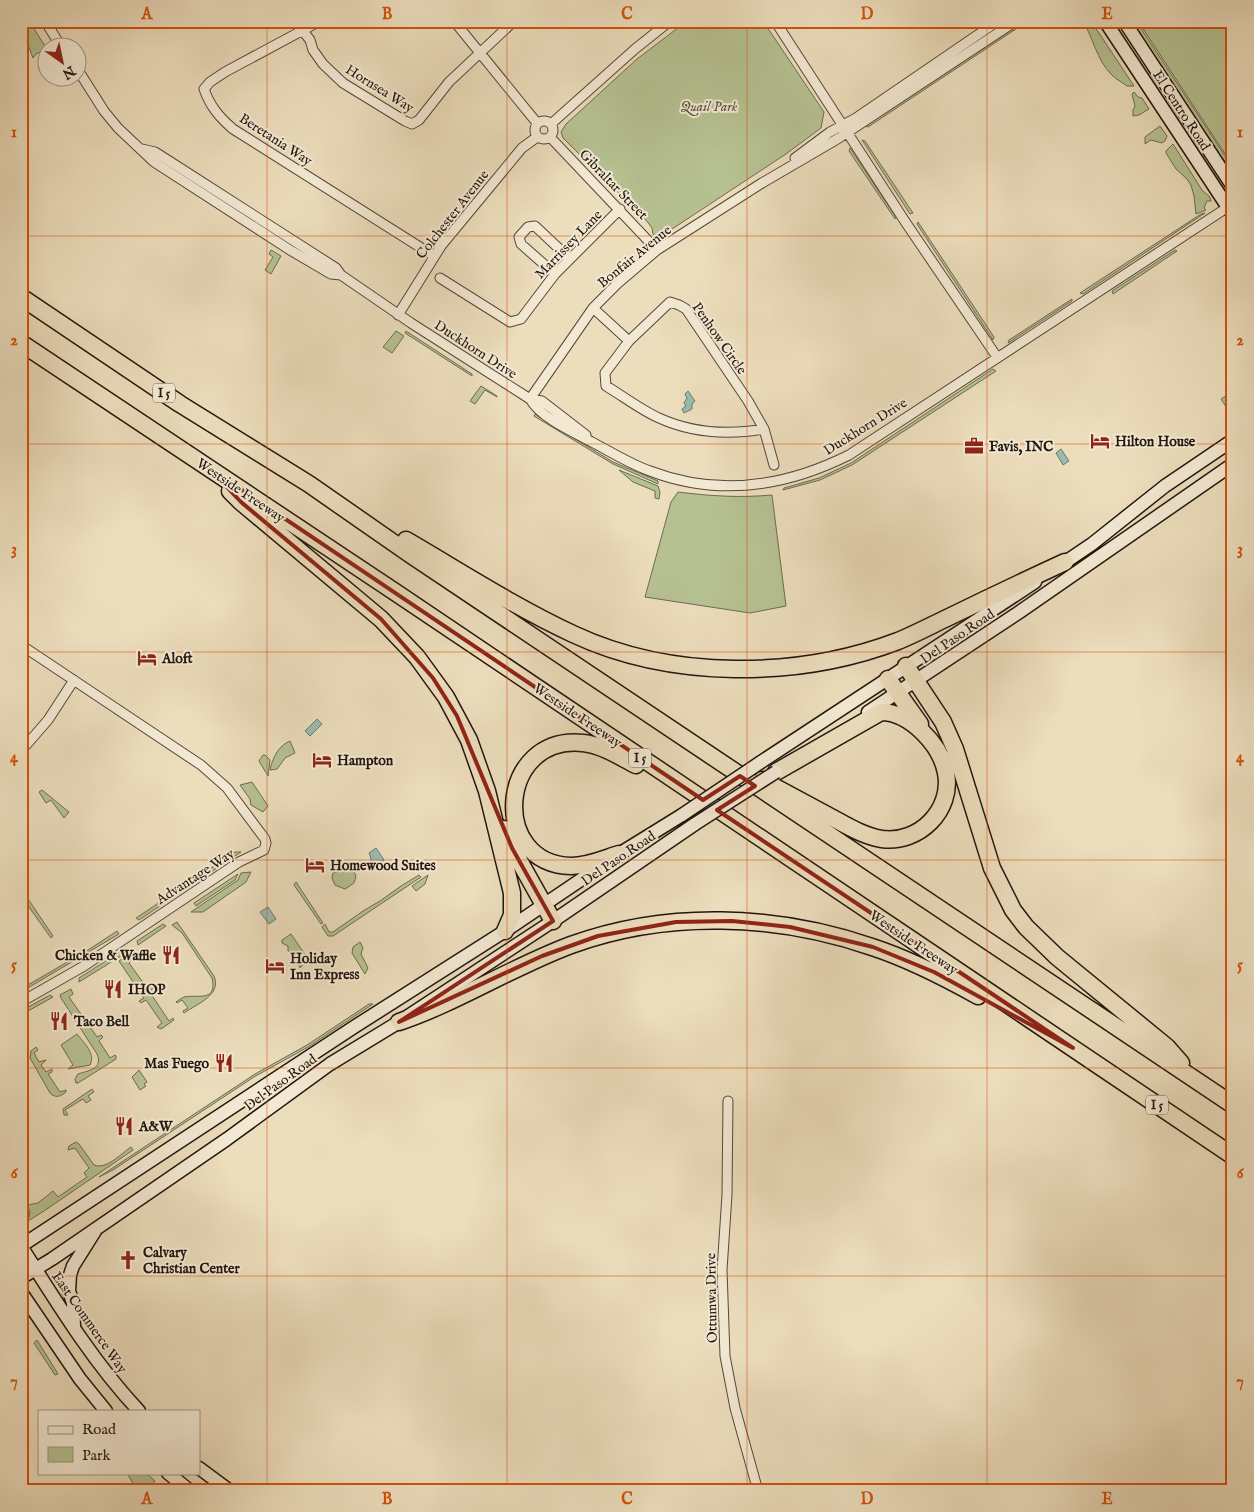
<svg xmlns="http://www.w3.org/2000/svg" width="1254" height="1512" font-family="'IM FELL English',serif">
<style>
.green{fill:#b6c192;stroke:#6c6b50}
.water{fill:#99bcb1;stroke:#697970}
.lines{fill:none;stroke-linecap:round;stroke-linejoin:round}
.stream{stroke:#697970;stroke-width:2.5}
.street-casing{stroke:#54473a;stroke-width:11}
.secondary-casing{stroke:#21150e;stroke-width:15}
.highway-casing{stroke:#21150e;stroke-width:19}
.street{stroke:#f3e9d3;stroke-width:9}
.secondary{stroke:#f3e9d3;stroke-width:12}
.highway{stroke:#ecddbc;stroke-width:16}
.secondary-bridge-casing{stroke:#21150e;stroke-width:15;stroke-linecap:butt}
.secondary-bridge{stroke:#f3e9d3;stroke-width:12}
.marked{fill:none;stroke:#8f2418;stroke-width:4;stroke-linejoin:round}
.grid{fill:none;stroke:#d4520c;stroke-width:1;stroke-opacity:0.55}
.labels{text-anchor:middle;stroke-width:4;stroke-linejoin:round;paint-order:stroke}
.shield{fill:#f3e9d3;stroke:#605549;stroke-width:1}
.shield-label{font-size:12px;font-weight:bold;fill:#21150e}
.street-label{font-size:14px;fill:#21150e;stroke:#f3e9d3}
.park-label{font-size:14px;font-style:italic;fill:#55513c;stroke:#f3e9d3}
.poi-label{font-size:14px;font-weight:bold;fill:#21150e;stroke:#f3e9d3;text-anchor:start}
.neatline{fill:none;stroke:#d4520c;stroke-width:2}
.grid-label{font-size:16px;text-anchor:middle;font-weight:bold;fill:#d4520c}
</style>
<rect width="100%" height="100%" fill="#ecddbc"/>
<filter id="stains"><feTurbulence type="fractalNoise" baseFrequency=".004" numOctaves="4"/><feColorMatrix values="0 0 0 0 .2 0 0 0 0 .09 0 0 0 0 .02 0 0 0 .5 -.17"/></filter>
<radialGradient id="worn" r=".72"><stop offset=".6" stop-color="#630" stop-opacity="0"/><stop offset="1" stop-color="#630" stop-opacity=".3"/></radialGradient>
<!-- green -->
<path class="green" d="M21,21H29L47,49L46,52L37,53L33,58L27,42L21,36Z
M687,21H763L824,112L821,128L786,154L666,233L663,237H657L653,234L652,228L646,220L563,138L561,132L566,124L637,59Z
M1024,21H1028L868,127L865,126Z
M1083,21H1091L1134,86H1127C1122,82 1115,79 1111,74C1097,60 1093,38 1083,21Z
M1132,21H1136L1233,168V174Z
M1138,21H1233V166Z
M1134,92L1138,97L1142,98L1149,109L1139,115L1133,116V110L1135,106L1132,94Z
M1160,126L1167,136L1165,141L1162,143L1151,140L1145,144V137Z
M862,140L865,141L913,213L910,214Z
M1173,144L1202,190L1210,197L1211,201H1207L1204,208L1206,210L1196,214L1194,196L1191,185L1187,179L1176,169L1166,153V151Z
M850,148L896,217L895,219L849,151Z
M1205,213L1083,294L1080,293L1201,214Z
M918,222L994,337L993,340L917,224Z
M271,250L281,256L271,274L265,270L273,257L269,254Z
M1175,250L1177,251L1113,294L1112,291Z
M1072,299V301L1008,343L1009,340Z
M396,331L404,336L392,353L383,347Z
M406,331L472,374V376L405,333Z
M993,369L996,371L852,465L820,480L783,490L784,488L819,478L851,463Z
M481,386L497,396V397L485,390L475,404L470,401Z
M535,414L613,462L658,481V484L613,464L534,416Z
M619,470L658,486L660,492L659,499L655,498V491L633,482Z
M678,492C710,496 740,498 772,495L786,606L750,613L645,597L671,502Z
M290,741L295,753L285,758L277,769L270,770C272,759 279,745 290,741Z
M263,755H265L270,760L268,776L259,761Z
M252,782L268,806L263,812L251,805L250,799L240,785Z
M42,790L69,812L64,818L51,800L46,803L39,792Z
M235,852H241L139,920L136,918Z
M345,865L352,868L356,876L354,883L345,889L335,885L332,878L333,873L340,871Z
M251,872L246,882L203,912H191L238,880L241,873Z
M238,874L235,880L196,906L194,903Z
M419,875L421,877L333,936H328L322,927L325,924L329,932H333L363,911L380,901L401,886Z
M428,875L425,884L416,891L412,886Z
M296,882L323,923L321,924L294,885Z
M26,896L53,936L51,938L29,907Z
M177,922L214,976C222,995 197,1004 184,1013L183,1011L188,1008L182,1000L177,1003L176,1002C177,1001 182,998 184,997C196,994 218,1003 212,978L182,933L172,925Z
M163,924L166,926L138,945L137,941Z
M117,931L119,934L21,992V989L88,950Z
M291,934L308,959L300,968L298,963L293,959V955L288,951V946L282,943V940Z
M360,942L363,948L361,954L368,968L365,974L352,953L353,947Z
M126,948L129,951L79,982V978Z
M130,953L133,958L129,963L147,988L152,986L154,988L149,991L169,1021L173,1018L174,1020L161,1029L157,1027L162,1023L146,1000L141,1003L139,1001L144,998L119,961Z
M71,989L73,994L69,997L97,1037L101,1035L103,1037L99,1041L110,1058L115,1055L116,1056V1059L78,1083H76L75,1079L78,1074C90,1070 103,1069 97,1054L61,998L60,995Z
M50,995L53,997L21,1015V1011Z
M369,1004H373L308,1047L254,1077L113,1170L99,1177L255,1074L307,1045Z
M77,1034C84,1043 96,1054 90,1065L68,1069L73,1065L61,1045Z
M36,1047L38,1050L34,1053L39,1062L46,1060L41,1065L46,1072L52,1069V1072L48,1074L60,1092L66,1090V1092C61,1096 56,1099 50,1093L30,1058L31,1051Z
M139,1070L147,1082L144,1084L146,1086L140,1090L132,1077Z
M92,1089L94,1092L88,1096L91,1100L86,1103L83,1099L65,1110L68,1115H64L63,1109Z
M76,1142L79,1144L94,1165C106,1170 121,1154 131,1147L133,1150L44,1211L28,1221L21,1222V1220H27L29,1218L30,1211L27,1205L38,1203L53,1191L58,1197L87,1177L84,1173L89,1168L75,1148L68,1150L69,1146Z
M37,1340L58,1374L55,1375L34,1343Z
M127,1473H146L155,1481L150,1487L153,1491H137Z"/>
<!-- water -->
<path class="water" d="M688,391L695,401L692,404V409L684,413L682,409L686,406L684,403L687,398L685,394Z
M1227,395L1233,403V407L1228,410L1221,399Z
M1061,449L1069,461L1063,465L1056,453Z
M317,719L322,724L310,736L305,731Z
M376,848L384,860L372,868L370,865L371,858L369,853Z
M268,907L276,919L269,924L260,912Z"/>
<g class="lines">
<!-- stream -->
<path class="stream" d="M21,391L27,395"/>
<!-- street casing -->
<g class="street-casing">
<path id="street" d="M45,21L62,48
M320,21L225,72L210,82L204,89C210,106 219,117 233,129L434,256
M454,21L537,123
M775,21L906,223L997,357
M303,31L310,40L313,50L323,64L343,83L405,121L412,124L419,120L449,82L514,21
M78,70L104,111L118,128L154,162L290,250L331,274L341,275
M535 130a9 9 0 1 1 18 0a9 9 0 1 1-18 0Z
M551,124L635,49L670,21
M550,137L657,250
M142,149L155,152L166,159L336,268L341,275L411,323L530,399C541,418 573,432 592,442C611,452 630,464 650,471C718,497 785,487 849,455L1228,207
M795,158L830,132L856,118L998,21
M555,274L521,244L519,237L528,227L535,226L569,258
M440,278L510,322L521,319L555,274L620,209
M593,308L629,341
M398,315L441,246L522,148L537,137
M530,399L593,308L618,283L657,250L762,183L839,138L1016,21
M530,399L542,401L586,435
M764,429C729,435 692,433 659,418C641,410 623,396 606,386L605,373L629,341L670,302L679,305L686,309L748,401L764,429L774,465
M21,645L201,765L227,788L265,839L266,843L264,850L239,862L84,966L21,1002
M21,751L48,720L74,680
M728,1101L727,1195L722,1270L725,1356L735,1408L758,1491"/>
</g>
<!-- secondary casing -->
<g class="secondary-casing">
<path id="secondary" d="M1105,21L1233,215
M1124,21L1233,187
M1058,567L1092,544L1165,486L1233,440
M868,712L1018,613L1233,464
M761,762L1035,582
M21,1246L354,1027L505,931L619,854L682,815
M21,1246C57,1303 93,1362 139,1411
M21,1278L52,1259L227,1139L330,1064L399,1022L553,921L695,824
M21,1292L80,1379L106,1411
M74,1326L73,1303L69,1291L70,1275L73,1266L95,1231
M199,1468L230,1491
M168,1473L190,1491"/>
</g>
<!-- highway casing -->
<g class="highway-casing">
<path id="highway" d="M21,297L180,404L309,484L411,555L1233,1105
M21,343L395,592L1233,1156
M230,491L241,502L381,619L417,657L446,697L469,740L487,791L512,893V915L505,931
M406,540C461,572 515,607 573,634C671,680 798,679 898,641C915,634 932,625 949,617C988,598 1026,580 1065,562
M906,666L943,722L955,749L992,868L1013,910L1026,927L1057,957L1167,1047L1181,1063
M888,679L920,724
M762,780C784,792 807,804 829,816C846,825 863,836 882,839C919,844 953,810 946,773C941,745 910,712 881,712L776,772
M504,829L512,848L553,921
M619,854C603,859 588,866 571,866C489,864 498,734 583,743C602,745 620,757 636,765
M399,1022C458,1002 512,967 571,945C667,910 776,914 872,947C909,959 944,977 978,996"/>
</g>
<!-- street -->
<use href="#street" class="street"/>
<!-- secondary -->
<use href="#secondary" class="secondary"/>
<!-- highway -->
<use href="#highway" class="highway"/>
<!-- secondary-bridge casing -->
<g class="secondary-bridge-casing">
<path id="secondary-bridge" d="M682,815L761,762
M695,824L776,772"/>
</g>
<!-- secondary-bridge -->
<use href="#secondary-bridge" class="secondary-bridge"/>
</g>
<!-- marked area -->
<path class="marked" d="M208,467L703,800L740,776L755,786L717,810L1073,1048L934,972L873,947L790,927L732,921L676,922L598,936L542,956L399,1022L553,921L512,848L457,716L433,678L381,619L241,502Z"/>
<!-- grid -->
<path class="grid" d="M267,21V1491M507,21V1491M747,21V1491M987,21V1491M21,236H1233M21,444H1233M21,652H1233M21,860H1233M21,1068H1233M21,1276H1233"/>
<!-- icons -->
<defs>
<g id="hotel-bare" transform="scale(1.5)"><path d="M-6-4.5h1.5V1H6V5H4.5V3h-9V5H-6ZM-4 0a1.8 1.8 0 1 1 3.6 0ZM.5 0V-2.5h3Q6-2.5 6 0Z" fill="#8f2418" stroke="#f3e9d3" stroke-width="2.5" paint-order="stroke"/></g>
<g id="office-bare" transform="scale(1.5)"><path d="M-6-3h4V-5.5h4V-3h4V5H-6ZM-1-4.5V-3h2v-1.5ZM-6 0V1H6V0Z" fill="#8f2418" stroke="#f3e9d3" stroke-width="2.5" paint-order="stroke"/></g>
<g id="restaurant-bare" transform="scale(1.5)"><path d="M-5-6h1v4h1v-4h1v4h1v-4h1v5L-1.5 .5V6h-2V.5L-5-1ZM5-6V6H3V1.5H1.5Q1.5-4 5-6Z" fill="#8f2418" stroke="#f3e9d3" stroke-width="2.5" paint-order="stroke"/></g>
<g id="church-bare" transform="scale(1.5)"><path d="M-1.2-6h2.4v3.5h3.3v2.4h-3.3V6h-2.4V-.1h-3.3v-2.4h3.3Z" fill="#8f2418" stroke="#f3e9d3" stroke-width="2.5" paint-order="stroke"/></g>
</defs>
<g fill-rule="evenodd">
<use href="#hotel-bare" x="1100" y="441"/>
<use href="#office-bare" x="974" y="446"/>
<use href="#hotel-bare" x="147" y="658"/>
<use href="#hotel-bare" x="322" y="760"/>
<use href="#hotel-bare" x="315" y="865"/>
<use href="#restaurant-bare" x="171" y="955"/>
<use href="#hotel-bare" x="275" y="966"/>
<use href="#restaurant-bare" x="113" y="989"/>
<use href="#restaurant-bare" x="59" y="1021"/>
<use href="#restaurant-bare" x="224" y="1063"/>
<use href="#restaurant-bare" x="124" y="1126"/>
<use href="#church-bare" x="128" y="1260"/>
</g>
<g class="labels">
<!-- shield labels -->
<g class="shield">
<rect x="153" y="383.5" width="22" height="19" rx="4"/>
<rect x="629" y="748.5" width="22" height="19" rx="4"/>
<rect x="1146" y="1095.5" width="22" height="19" rx="4"/>
</g>
<g class="shield-label">
<text x="164" y="397">I 5</text>
<text x="640" y="762">I 5</text>
<text x="1157" y="1109">I 5</text>
</g>
<!-- street labels -->
<g class="street-label">
<text transform="translate(380 88) rotate(32)" y="5">Hornsea Way</text>
<text transform="translate(1182 110) rotate(57)" y="5">El Centro Road</text>
<text transform="translate(276 139) rotate(33)" y="5">Beretania Way</text>
<text transform="translate(614 184) rotate(46)" y="5">Gibraltar Street</text>
<text transform="translate(452 214) rotate(-52)" y="5">Colchester Avenue</text>
<text transform="translate(568 244) rotate(-46)" y="5">Marrissey Lane</text>
<text transform="translate(634 256) rotate(-39)" y="5">Bonfair Avenue</text>
<text transform="translate(720 338) rotate(55)" y="5">Penhow Circle</text>
<text transform="translate(476 349) rotate(33)" y="5">Duckhorn Drive</text>
<text transform="translate(865 426) rotate(-32)" y="5">Duckhorn Drive</text>
<text transform="translate(241 490) rotate(34)" y="5">Westside Freeway</text>
<text transform="translate(957 636) rotate(-34)" y="5">Del Paso Road</text>
<text transform="translate(578 715) rotate(34)" y="5">Westside Freeway</text>
<text transform="translate(618 858) rotate(-34)" y="5">Del Paso Road</text>
<text transform="translate(195 876) rotate(-33)" y="5">Advantage Way</text>
<text transform="translate(914 942) rotate(34)" y="5">Westside Freeway</text>
<text transform="translate(280 1082) rotate(-36)" y="5">Del Paso Road</text>
<text transform="translate(711 1298) rotate(-91)" y="5">Ottumwa Drive</text>
<text transform="translate(90 1322) rotate(55)" y="5">East Commerce Way</text>
</g>
<!-- park labels -->
<g class="park-label">
<text x="709" y="111">Quail Park</text>
</g>
<!-- poi labels -->
<g class="poi-label">
<text x="1115" y="446">Hilton House</text>
<text x="989" y="451">Favis, INC</text>
<text x="162" y="663">Aloft</text>
<text x="337" y="765">Hampton</text>
<text x="330" y="870">Homewood Suites</text>
<text x="156" y="960" text-anchor="end">Chicken &amp; Waffle</text>
<text x="290" y="963">Holiday<tspan x="290" dy="16">Inn Express</tspan></text>
<text x="128" y="994">IHOP</text>
<text x="74" y="1026">Taco Bell</text>
<text x="209" y="1068" text-anchor="end">Mas Fuego</text>
<text x="139" y="1131">A&amp;W</text>
<text x="143" y="1257">Calvary<tspan x="143" dy="16">Christian Center</tspan></text>
</g>
</g>
<!-- margin -->
<rect width="1254" height="1512" fill="none" stroke="#ecddbc" stroke-width="55"/>
<!-- legend -->
<rect x="38" y="1410" width="162" height="65" fill="#f3e9d3" stroke="#9f9484"/>
<rect x="48" y="1426" width="25" height="8" fill="#f3e9d3" stroke="#9f9484"/>
<text x="82" y="1434" font-size="15" fill="#21150e">Road</text>
<rect x="48" y="1447" width="25" height="15" fill="#b6c192" stroke="#9f9484"/>
<text x="82" y="1460" font-size="15" fill="#21150e">Park</text>
<!-- north arrow -->
<g transform="translate(62 62) rotate(147)"><circle r="24" fill="#f3e9d3" stroke="#9f9484"/>
<path d="M0-4L9 19L0 12L-9 19Z" fill="#8f2418"/>
<text y="-8" font-size="14" font-weight="bold" text-anchor="middle" fill="#21150e">N</text>
</g>
<rect x="28" y="28" width="1198" height="1456" class="neatline"/>
<g class="grid-label">
<text x="147" y="19">A</text>
<text x="387" y="19">B</text>
<text x="627" y="19">C</text>
<text x="867" y="19">D</text>
<text x="1107" y="19">E</text>
<text x="14" y="137">1</text>
<text x="1240" y="137">1</text>
<text x="14" y="345">2</text>
<text x="1240" y="345">2</text>
<text x="14" y="554">3</text>
<text x="1240" y="554">3</text>
<text x="14" y="762">4</text>
<text x="1240" y="762">4</text>
<text x="14" y="970">5</text>
<text x="1240" y="970">5</text>
<text x="14" y="1178">6</text>
<text x="1240" y="1178">6</text>
<text x="14" y="1386">7</text>
<text x="1240" y="1386">7</text>
<text x="147" y="1504">A</text>
<text x="387" y="1504">B</text>
<text x="627" y="1504">C</text>
<text x="867" y="1504">D</text>
<text x="1107" y="1504">E</text>
</g>
<rect width="100%" height="100%" filter="url(#stains)"/>
<rect width="100%" height="100%" fill="url(#worn)"/>
</svg>
